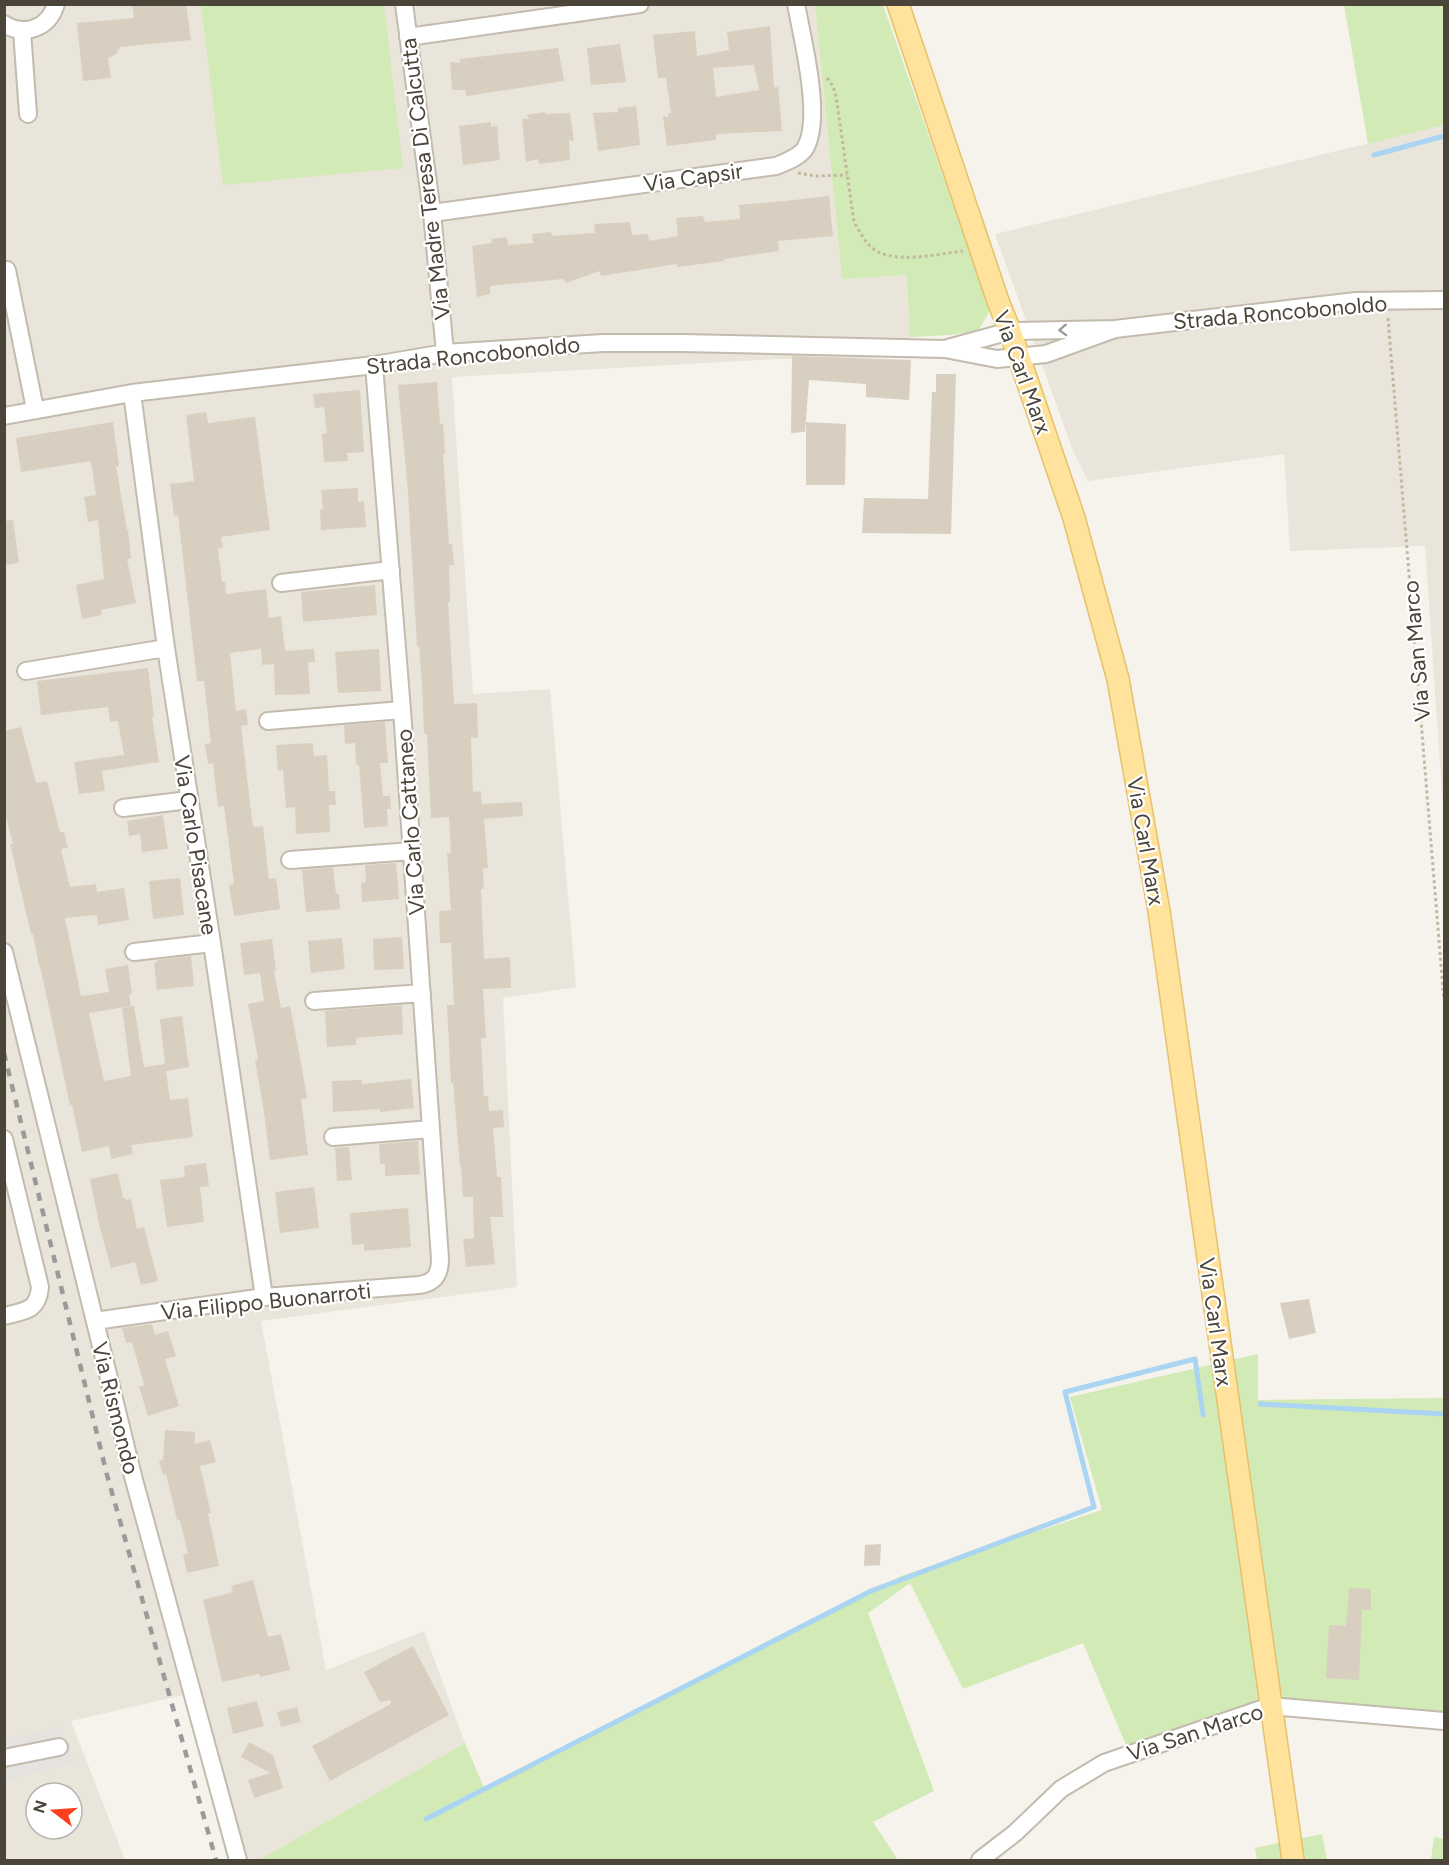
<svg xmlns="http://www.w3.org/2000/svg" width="1449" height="1865" font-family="Figtree,sans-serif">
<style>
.residential{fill:#eae5da;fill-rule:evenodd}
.green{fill:#d2eab5}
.parking{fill:#e5e3e0}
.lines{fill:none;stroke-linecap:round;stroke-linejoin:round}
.stream{stroke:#a9d4f2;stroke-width:5}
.building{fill:#d8cfc1;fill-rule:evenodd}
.minor-casing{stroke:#c2bbae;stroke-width:20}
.major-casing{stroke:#e6c16a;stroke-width:24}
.path{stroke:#c4b79f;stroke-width:3;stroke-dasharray:3 3;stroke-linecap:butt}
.minor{stroke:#fff;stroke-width:16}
.major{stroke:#ffe39c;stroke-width:21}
.rail{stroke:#9a9a9a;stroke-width:4.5;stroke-dasharray:8 8;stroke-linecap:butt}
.oneway{stroke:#9c9892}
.labels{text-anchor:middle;stroke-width:4.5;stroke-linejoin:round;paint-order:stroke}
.street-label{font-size:22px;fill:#4b4439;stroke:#fff}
</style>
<rect width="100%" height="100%" fill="#f6f3ec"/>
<!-- residential -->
<path class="residential" d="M5,5H815L842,279L908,275L910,337L928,357L777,359L452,377L473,694L550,689L576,987L503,998L517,1287L261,1321L326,1670L424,1631L465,1743L259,1860H236L188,1694L71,1721L125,1860H5ZM36,1793H72V1829H36Z
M1444,125V822L1425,546L1290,551L1284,454L1088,481L1073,451L995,234Z"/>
<!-- green -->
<path class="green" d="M211,4L384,5L403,168L223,185L201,6Z
M815,5H883L990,310L979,330L951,335L910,337L907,275L842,279Z
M1344,5H1444V125L1368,144Z
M1258,1354V1400L1444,1398V1724L1348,1717L1270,1716L1131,1757L1083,1643L963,1689L910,1583L868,1613L934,1791L873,1822L898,1860H259L465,1743L485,1790L901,1576L1102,1510L1070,1397Z
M1322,1834L1327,1860H1257L1255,1848Z
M1434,1837L1444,1839V1860H1431Z"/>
<!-- parking -->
<path class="parking" d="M59,1726L74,1762L5,1781V1765L15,1762L6,1740Z"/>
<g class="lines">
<!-- stream -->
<path class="stream" d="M1374,155L1444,136
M1260,1404L1444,1414
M426,1819L871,1591L1094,1507L1065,1392L1195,1359L1203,1415"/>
</g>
<!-- building -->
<path class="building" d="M132,4H186L191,40L120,47L116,54L108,58L111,78L83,81L77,23L134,18Z
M770,26L774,87H778L782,131L716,134V140L667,146L663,116L668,117V113H671L666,78H658L653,35L695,31L697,56L729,50L727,32ZM754,65L759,90L716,97L713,68Z
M620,44L626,82L591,85L587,48Z
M558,48L564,81L467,96L465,90H452L450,62L460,63L459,59Z
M636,106L640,145L598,151L593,113L618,112V108Z
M545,112V114L570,113L574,141L569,140L570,160L539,164L538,159L526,162L522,119H529L527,115Z
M491,122V127L497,126L500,160L463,165L459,126Z
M829,196L833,236L778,241L779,251L724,259V261L677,267V264L601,276L600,271L566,283L563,279L490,286V294L477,297L472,246L492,243L491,239L507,237L508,245L533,243L532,234L551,232L552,236L595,233L594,224L630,222L632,235L648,234L649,241L678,236L676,218L703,216L705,222L740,219L739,205L785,201Z
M792,356L911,360L909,400L866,397V384L809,380L805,432L791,433Z
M936,374H956L951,534L862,533L864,498L928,499L932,392H936Z
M437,382L440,424L443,423L445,454H443L449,544H452L454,565H449L450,602H448L454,704L477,703L478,738H471L473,792L481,791L482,804L522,802L523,816L484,819L488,868H483L484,889H481L484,959L510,957L511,988L483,989L486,1038H481L484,1096H488L489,1111L503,1110L504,1127L493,1128L497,1177H501L503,1217H490L495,1264L466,1267L463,1239L474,1238L473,1197H463L461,1165L460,1166L453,1083H451L447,1005H454L451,943H440L439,911L451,910L447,853H451L449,817L431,818L427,734H424L422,683L419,646H417L408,492L398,385Z
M360,390L364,452L347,453L348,461L324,462L322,434L327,433L324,407L315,408L313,394Z
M206,412L208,423L255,417L270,530L221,537L223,548H218L222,582H225L226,594L266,589L269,618L281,616L285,651L314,649L315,662H308L310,694L275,695L274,664L262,665L261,649L230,653L236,711L246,709L248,725L241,726L253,827L263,826L269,879L276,878L280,909L234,916L229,885L234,884L224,806L218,807L213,763L208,764L205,744L211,743L204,681H197L178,515L174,516L170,484L194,481L186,415Z
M113,422L119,466H116L127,530H128L131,559H127L136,603L101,610L102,615L82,619L76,585L104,579L98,520L88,522L84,497L96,495L91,461L21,472L16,438Z
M806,422L846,424L845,485H806Z
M358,488V502L364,501L366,527L321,530L320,510L323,509L321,490Z
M13,520L19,563L4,565V521Z
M375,585L377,615L303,622L301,592Z
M379,649L381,691L338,693L335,652Z
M148,668L154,717H152L159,762L102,771L105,791L79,794L74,762L124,755L118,721L110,722L108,707L41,715L37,681Z
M385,722L388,763H380L383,796H390L391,809H387L388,826L364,828L359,765H356L355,743L345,744L344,725Z
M21,727L36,783L47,781L60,832H64L68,848L61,849L70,887L96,884L97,892L124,888L129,920L98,925L97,915L65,918L81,996L109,992L105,969L128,965L132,994H129L131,1006L89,1013L104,1081L131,1076L122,1008L134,1006L144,1067L165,1064L160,1019L182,1016L189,1067L166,1071L170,1100L188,1098L193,1137L131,1145L133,1154L111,1159L109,1146L82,1152L72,1105H70L40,966H39L33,934H31L10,844H13L4,809V731Z
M313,743L314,756L327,755L329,791H335L336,805H329L330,832L296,834L295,807L286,808L283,770L278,771L276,745Z
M163,815L168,849L142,852L140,834L129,836L127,821Z
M396,863L399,899L362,902L361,883L366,882L365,865Z
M333,867L336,894H339L340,909L306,912L302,870Z
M180,878L184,915L153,919L149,881Z
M402,937L404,969L374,970L373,939Z
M342,938L345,969L311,973L308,941Z
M272,939L276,971H274L281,1008L290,1006L299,1052L307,1098L301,1099L308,1155L270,1160L263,1105L255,1060L258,1059L248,1004L264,1001L260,973L244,975L240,943Z
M191,956L194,986L157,990L154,963L157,962V960Z
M402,1005L403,1034L356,1038V1045L327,1047L325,1011Z
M411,1079L414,1108L380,1112V1109L333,1112L332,1081L362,1080V1084Z
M418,1141L420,1174L385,1176V1164H380L379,1144Z
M349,1147L352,1180L337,1181L335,1148Z
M206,1163L209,1186L200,1187L204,1222L167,1227L160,1180L185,1177L184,1166Z
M118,1173L123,1198H125L126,1200L131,1199L137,1229L144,1227L158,1281L141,1285L135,1262L111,1268L99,1224L90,1179Z
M314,1187L319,1228L280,1233L275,1192Z
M408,1208L411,1247L364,1251V1244L352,1245L350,1213Z
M1309,1299L1316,1333L1289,1339L1280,1303Z
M152,1324L155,1335L168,1331L176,1356L165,1359L179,1406L148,1416L139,1387L144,1385L132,1342L126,1343L122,1328Z
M165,1430L195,1432V1444L210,1440L216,1462L200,1466L211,1513H208L219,1566L187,1573L183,1554H188L180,1520H177L166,1474L163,1475L159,1461L163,1460Z
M881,1544L880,1565L864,1566L865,1545Z
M253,1580L268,1637L281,1634L290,1670L260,1677L259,1674L222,1682L203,1600L233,1592L231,1586Z
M1349,1588L1371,1589V1610H1362L1359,1680L1326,1678L1329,1625L1346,1626Z
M413,1646L449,1715L330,1781L312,1746L391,1704L390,1700L380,1702L364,1672Z
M257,1701L264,1726L233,1734L227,1708Z
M297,1707L301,1722L281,1727L277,1712Z
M249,1742L273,1755L283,1788L254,1798L248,1780L270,1773L241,1757Z"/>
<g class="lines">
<!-- minor casing -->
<g class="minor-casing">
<path id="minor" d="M404,4L432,213L445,353
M4,24C25,37 49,28 56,4
M22,31L28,114
M408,37L640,4
M432,213L776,166C786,162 797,158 804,150C824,121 802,38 796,4
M7,270L35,409
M948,348L1010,331L1115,329L1356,301L1444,300
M132,393L166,648L212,943L264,1297
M4,416L132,393L374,365L445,353L603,343H682L945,349L997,359L1046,354L1115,329
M281,583L391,570
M26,671L166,648
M268,721L402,710
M123,808L189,800
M290,860L412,851
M4,952L134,1480L238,1860
M134,952L212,943
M314,1001L422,993
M333,1137L431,1129
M4,1139L40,1287C38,1311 25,1311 4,1316
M95,1321L264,1297L419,1285C434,1283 440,1275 440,1259L402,710L374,365
M4,1758L59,1747
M980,1860L1015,1833L1061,1789L1104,1763L1270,1706L1444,1721"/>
</g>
<!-- major casing -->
<g class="major-casing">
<path id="major" d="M898,4L998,301L1010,331L1074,518L1118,679L1159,911L1293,1860"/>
</g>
<!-- path -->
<path class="path" d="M827,78L833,86L836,96L854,222C859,230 863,239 870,246C890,266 936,254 963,251
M798,173L815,176L847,175
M1388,318L1444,1001"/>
<!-- minor -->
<use href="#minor" class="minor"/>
<!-- major -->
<use href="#major" class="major"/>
<!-- rail -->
<path class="rail" d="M4,1053L107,1475L216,1860"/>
</g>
<!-- one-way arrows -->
<defs><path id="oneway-chevron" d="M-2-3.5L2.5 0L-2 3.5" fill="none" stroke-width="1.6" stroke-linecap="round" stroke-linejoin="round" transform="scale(1.5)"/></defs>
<use class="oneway" href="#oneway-chevron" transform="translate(1063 330) rotate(178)"/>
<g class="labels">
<!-- street labels -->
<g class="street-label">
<text transform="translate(693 177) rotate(-8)" y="8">Via Capsir</text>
<text transform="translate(425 179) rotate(-97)" y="8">Via Madre Teresa Di Calcutta</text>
<text transform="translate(1280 312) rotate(-5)" y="8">Strada Roncobonoldo</text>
<text transform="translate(473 355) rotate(-6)" y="8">Strada Roncobonoldo</text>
<text transform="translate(1023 372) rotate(70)" y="8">Via Carl Marx</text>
<text transform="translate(1416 651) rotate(-95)" y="8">Via San Marco</text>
<text transform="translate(410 822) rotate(-94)" y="8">Via Carlo Cattaneo</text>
<text transform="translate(1146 841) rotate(80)" y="8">Via Carl Marx</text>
<text transform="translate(196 845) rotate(81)" y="8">Via Carlo Pisacane</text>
<text transform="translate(266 1301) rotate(-6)" y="8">Via Filippo Buonarroti</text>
<text transform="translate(1216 1322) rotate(82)" y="8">Via Carl Marx</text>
<text transform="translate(116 1408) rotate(76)" y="8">Via Rismondo</text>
<text transform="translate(1195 1732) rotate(-18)" y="8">Via San Marco</text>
</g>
</g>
<!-- border -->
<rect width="1449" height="1865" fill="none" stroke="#4b4439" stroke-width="12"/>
<!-- north arrow -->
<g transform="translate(54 1811) rotate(287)"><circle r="28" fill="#ffffff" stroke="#b7b4b0" stroke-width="1.5"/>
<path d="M0-4.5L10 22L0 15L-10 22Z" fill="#fc3f1d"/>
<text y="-9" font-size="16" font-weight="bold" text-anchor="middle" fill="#4b4439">N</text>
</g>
</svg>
